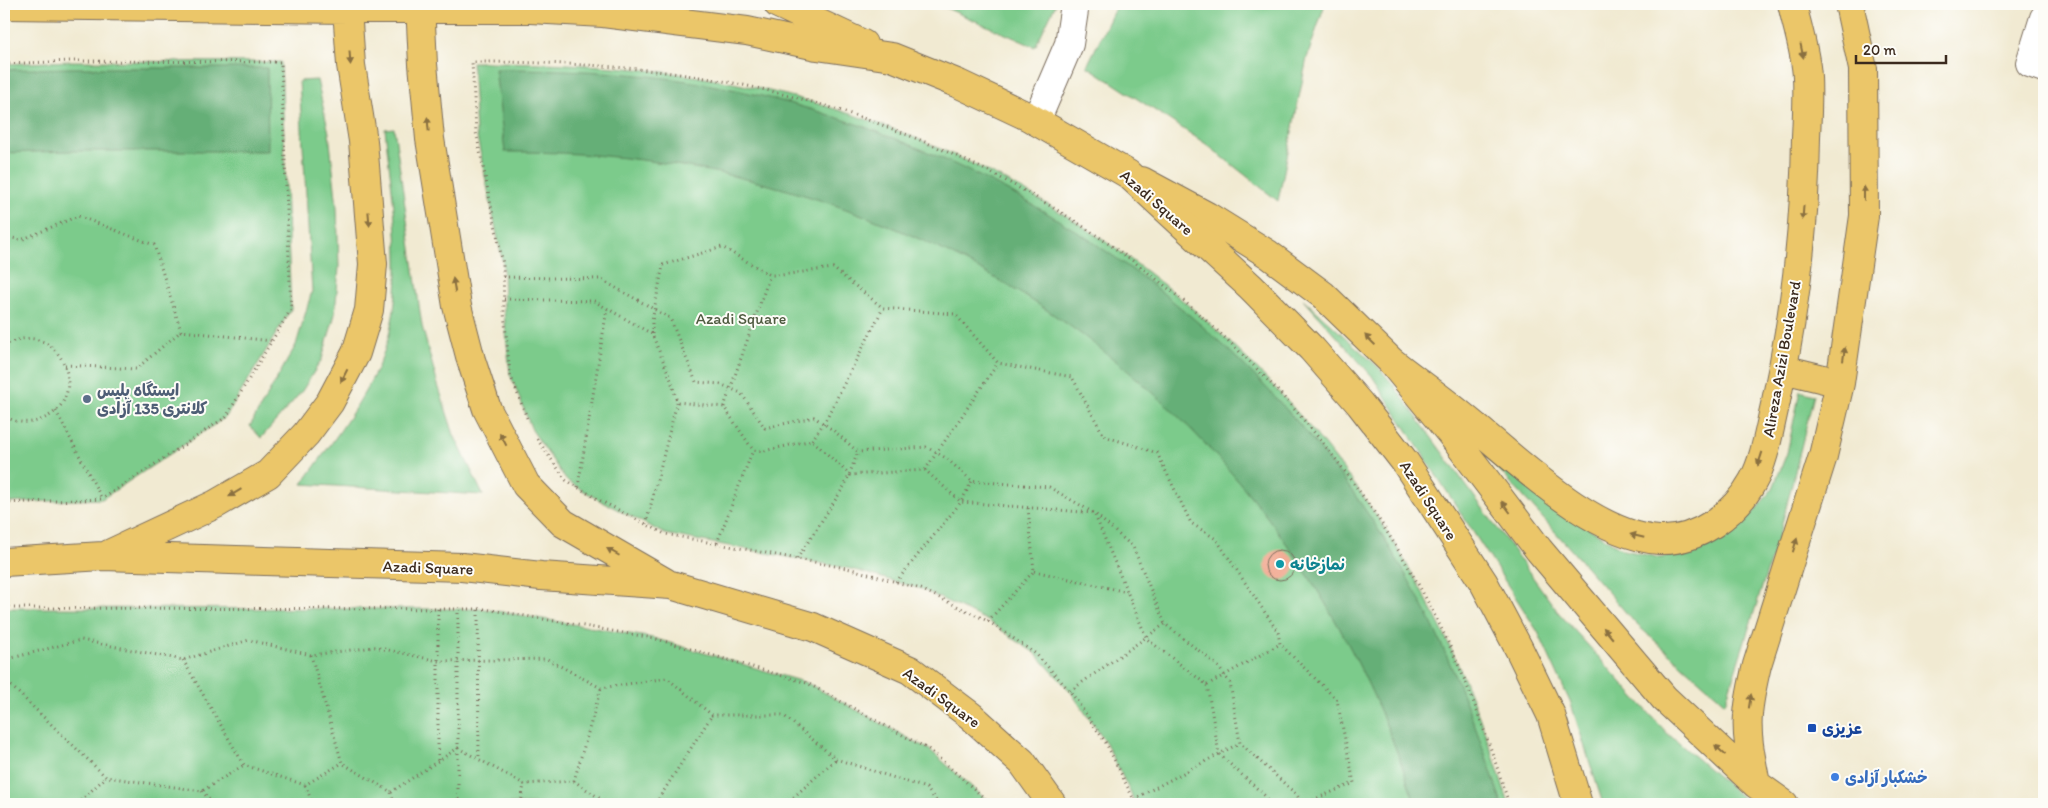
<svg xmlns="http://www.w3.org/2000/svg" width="2048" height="808" font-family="Itim,'Playpen Sans Arabic',sans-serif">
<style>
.green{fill:#7ccb8b;stroke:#5c7a54}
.forest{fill:#65af77;stroke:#506c4a}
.building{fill:#f1a288}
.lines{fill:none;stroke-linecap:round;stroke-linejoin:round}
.minor-casing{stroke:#7b6d5d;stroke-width:30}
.major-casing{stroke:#7b6d5d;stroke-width:30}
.highway-casing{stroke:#7b6d5d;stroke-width:30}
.path{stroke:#7b6d5d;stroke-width:3;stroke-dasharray:1 4;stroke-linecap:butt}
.minor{stroke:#fff;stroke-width:28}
.major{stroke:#ebc669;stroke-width:28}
.highway{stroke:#ebc669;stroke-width:28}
.oneway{fill:#8a7040}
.service-dot{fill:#5c6f8a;stroke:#fdfcf7;stroke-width:2}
.culture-dot{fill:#0f9aa8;stroke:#fdfcf7;stroke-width:2}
.transit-dot{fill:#1a4fb4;stroke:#fdfcf7;stroke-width:2}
.shop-dot{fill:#3f7fe0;stroke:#fdfcf7;stroke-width:2}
.labels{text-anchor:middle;stroke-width:4;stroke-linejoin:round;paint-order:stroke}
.street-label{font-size:16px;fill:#3b2a1e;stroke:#fdfcf7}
.park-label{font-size:16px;fill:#4e5a3f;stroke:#fdfcf7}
.service-label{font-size:16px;font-weight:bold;fill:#4e5e75;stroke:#fdfcf7;text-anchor:start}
.culture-label{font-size:16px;font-weight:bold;fill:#0d838f;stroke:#fdfcf7;text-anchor:start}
.transit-label{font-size:16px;font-weight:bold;fill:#164399;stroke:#fdfcf7;text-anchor:start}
.shop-label{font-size:16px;font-weight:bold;fill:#366cbe;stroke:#fdfcf7;text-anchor:start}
</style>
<rect width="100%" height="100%" fill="#fdfcf7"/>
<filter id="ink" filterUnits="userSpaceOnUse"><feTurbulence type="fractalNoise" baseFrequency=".02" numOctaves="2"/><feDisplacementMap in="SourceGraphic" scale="10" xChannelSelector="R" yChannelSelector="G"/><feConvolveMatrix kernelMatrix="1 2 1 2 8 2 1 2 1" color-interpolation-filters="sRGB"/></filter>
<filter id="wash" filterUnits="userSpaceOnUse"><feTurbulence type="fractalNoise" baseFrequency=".0096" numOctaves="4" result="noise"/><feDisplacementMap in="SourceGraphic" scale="20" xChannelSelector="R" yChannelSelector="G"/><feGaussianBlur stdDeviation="1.12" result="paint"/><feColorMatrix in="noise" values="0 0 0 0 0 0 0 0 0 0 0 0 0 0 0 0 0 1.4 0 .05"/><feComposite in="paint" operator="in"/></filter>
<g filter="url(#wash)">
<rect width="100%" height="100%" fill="#f1ead2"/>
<!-- green -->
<path class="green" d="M937,4H1056L1035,47Z
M1117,4H1325L1307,58L1278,201L1206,144L1087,66Z
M70,61L281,62L291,309L226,417L102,499L4,503V64Z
M472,62C560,62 647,66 733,83C1030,141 1295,343 1433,612C1465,673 1488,738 1509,804H1136L1106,743L1070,691L1036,654L988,621L921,589L851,569L665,534L599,500L566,480L532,430L510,374L504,313L503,264L476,132Z
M317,80L329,133L337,207L339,267L335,314L322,359L302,391L261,438L250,426L296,345L312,291L299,81Z
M394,128L422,326L437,382L454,435L483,495L302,484C328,448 355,413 375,373C412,298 393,208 385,129Z
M1303,299L1377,366L1392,383L1558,612L1667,733L1750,804H1603L1571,704L1538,632L1372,376Z
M1800,391L1814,395L1781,528L1725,703L1636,624L1566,544L1457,423L1551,505L1624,550L1661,558L1711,545L1733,532L1754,512L1773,488L1787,453Z
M4,608L485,609L653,638L807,683L930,750L991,804H4Z"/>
<!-- forest -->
<path class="forest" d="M70,68H267L268,151H71L4,153V70Z
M495,69C576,69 657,73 736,90C1029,154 1292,347 1428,616C1458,677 1481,740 1502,804H1415C1288,402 924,148 505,152Z"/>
<g id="blocks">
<!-- building -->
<path class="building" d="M1265 565a15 15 0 1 1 30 0a15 15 0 1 1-30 0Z"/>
</g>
</g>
<g filter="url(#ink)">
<use href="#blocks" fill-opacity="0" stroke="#7b6d5d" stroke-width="1"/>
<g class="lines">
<!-- minor casing -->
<g class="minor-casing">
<path id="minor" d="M2044,18L2030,63L2044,68
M1036,121L1069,44L1075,4"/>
</g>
<!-- major casing -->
<g class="major-casing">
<path id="major" d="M1142,181L1207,216L1268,254L1323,295L1391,361L1451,434L1539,550L1664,698L1756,784L1784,804
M1391,361C1415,380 1441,398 1465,418C1516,459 1591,535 1659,540C1697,542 1735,514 1753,481C1765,460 1770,425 1776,401C1795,314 1805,226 1806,137C1807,117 1808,97 1807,77C1806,54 1797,26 1792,4
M1783,369L1840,383
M1756,784C1752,762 1746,738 1748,715C1749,699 1753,682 1757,665L1823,456L1840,383L1864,216L1863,69L1849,4"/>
</g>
<!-- highway casing -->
<g class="highway-casing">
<path id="highway" d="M420,4L423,64L430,139L457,306L471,360L487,409L526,485L563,523L665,582
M778,4L863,44
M4,5L347,9H530L603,13L747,31L817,46L892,57L959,84L1029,117L1128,174L1251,287L1312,349L1360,404L1405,462L1484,583L1519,649L1551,715L1578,804
M109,554L216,504L268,474L306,434L330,402L356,353L369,310L373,264L363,141L351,65L347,9
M4,562L103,556L462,567L541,576L671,585L813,627L910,670L971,716L1022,762L1052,804"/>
</g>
<!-- path -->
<path class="path" d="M4,64L70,61L281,62L291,309L226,417L102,499L4,503
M4,236L21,240L78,216L154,245L181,331L272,341
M503,277L600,279L670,318L696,382L720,384L741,393L765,428L814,417L833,430L858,452L926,447L946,458L972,481L1049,487L1094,513L1133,547L1165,624L1217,665L1230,683L1240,743L1297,795L1302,804
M504,299L594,301L652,334L671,380L677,402L724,407L753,450L764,451L812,440L850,475L925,470L961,502L1094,513L1147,639L1207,685L1219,754L1274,804
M652,334V321L663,265L722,247L770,275H781L833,268L883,308L955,314L998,363L1072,377L1104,436L1157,453L1191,523L1216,539L1278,632L1280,644L1337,700L1354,783L1303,804
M4,346C59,312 98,403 37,421C26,424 12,422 4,415
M65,365L136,369L181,331
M724,407L770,275
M56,411L102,499
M527,418L510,374L504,313L503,264L476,132L472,62C560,62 647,66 733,83C1030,141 1295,343 1433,612C1465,673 1488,738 1509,804
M537,439L566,480L599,500L665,534L851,569L921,589L988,621L1036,654L1070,691L1106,743L1136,804
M812,440L824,423L883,308
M925,470L998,363
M578,487L607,309
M646,524L677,402
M717,543L753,450
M797,559L845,485L858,452
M1034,571L1127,592
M896,582L961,502L972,481
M4,608L485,609L653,638L807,683L930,750L991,804
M478,610L479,759
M988,621L1034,571L1028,508
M311,655L342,763L391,792L394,804
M4,660L81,640L183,660L249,640L311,655L375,647L438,661L547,659L601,688L667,678L712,715H783L836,759L926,788L939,804
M183,660L244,765L305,785L342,763
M4,679L106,777L202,791L244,765
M1207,685L1280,644
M1070,691L1165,624
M438,760V609
M574,781L601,688
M305,785L313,804
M202,791L213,804
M391,792L458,748L524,784L574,781L608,804
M1134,799L1240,743
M656,803L712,715
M77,804L106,777
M458,804V609
M521,804L524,784
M634,804L656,803
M786,804L836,759"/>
<!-- minor -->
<use href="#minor" class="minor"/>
<!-- major -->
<use href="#major" class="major"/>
<!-- highway -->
<use href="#highway" class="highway"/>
</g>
<!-- one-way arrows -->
<defs><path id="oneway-solid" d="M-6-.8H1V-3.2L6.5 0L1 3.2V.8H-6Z" transform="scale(1.25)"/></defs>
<g class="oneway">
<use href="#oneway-solid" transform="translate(1802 51) rotate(78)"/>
<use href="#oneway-solid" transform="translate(350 58) rotate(86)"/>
<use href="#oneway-solid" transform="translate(428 124) rotate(-95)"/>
<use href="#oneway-solid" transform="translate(1864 193) rotate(-90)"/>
<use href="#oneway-solid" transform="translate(1803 213) rotate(94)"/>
<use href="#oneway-solid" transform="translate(369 219) rotate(85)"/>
<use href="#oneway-solid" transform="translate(454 285) rotate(-99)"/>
<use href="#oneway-solid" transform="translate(1370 340) rotate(-136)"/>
<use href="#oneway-solid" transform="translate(1844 354) rotate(-82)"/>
<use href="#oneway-solid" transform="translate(344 376) rotate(117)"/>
<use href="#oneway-solid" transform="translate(503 439) rotate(-117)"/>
<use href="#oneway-solid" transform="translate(1760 459) rotate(108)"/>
<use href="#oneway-solid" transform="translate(235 493) rotate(149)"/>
<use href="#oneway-solid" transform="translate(1506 507) rotate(-127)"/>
<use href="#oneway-solid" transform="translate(1637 536) rotate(-166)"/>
<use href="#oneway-solid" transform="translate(1795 545) rotate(-73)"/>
<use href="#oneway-solid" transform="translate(613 552) rotate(-150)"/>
<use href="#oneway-solid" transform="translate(1608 633) rotate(-130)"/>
<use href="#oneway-solid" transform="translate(1750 701) rotate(-81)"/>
<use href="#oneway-solid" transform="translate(1720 750) rotate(-137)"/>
</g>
</g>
<!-- markers -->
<circle class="service-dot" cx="87" cy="399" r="5"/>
<circle class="culture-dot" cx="1280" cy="564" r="5"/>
<rect class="transit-dot" x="1807" y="723" width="10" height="10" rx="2.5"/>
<circle class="shop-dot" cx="1835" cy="777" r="5"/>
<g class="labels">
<!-- street labels -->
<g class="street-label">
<text transform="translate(1157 202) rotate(41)" y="6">Azadi Square</text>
<text transform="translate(1781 359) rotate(-80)" y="6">Alireza Azizi Boulevard</text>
<text transform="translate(1429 500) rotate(57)" y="6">Azadi Square</text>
<text transform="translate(428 567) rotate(2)" y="6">Azadi Square</text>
<text transform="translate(942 697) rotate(36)" y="6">Azadi Square</text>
</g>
<!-- park labels -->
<g class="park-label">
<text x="741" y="324">Azadi Square</text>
</g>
<!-- service labels -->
<g class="service-label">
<text x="97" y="396">ایستگاه پلیس<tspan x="97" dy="18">کلانتری 135 آزادی</tspan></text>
</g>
<!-- culture labels -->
<g class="culture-label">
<text x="1290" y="570">نمازخانه</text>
</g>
<!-- transit labels -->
<g class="transit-label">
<text x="1822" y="734">عزیزی</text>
</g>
<!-- shop labels -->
<g class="shop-label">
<text x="1845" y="783">خشکبار آزادی</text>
</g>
</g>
<!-- margin -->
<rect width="2048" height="808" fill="none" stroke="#fdfcf7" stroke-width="20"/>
<!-- scale -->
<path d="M1856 55v8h90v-8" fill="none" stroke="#3b2a1e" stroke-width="2.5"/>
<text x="1863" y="55" font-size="15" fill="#3b2a1e" stroke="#fdfcf7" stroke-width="4" paint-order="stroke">20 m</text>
</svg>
